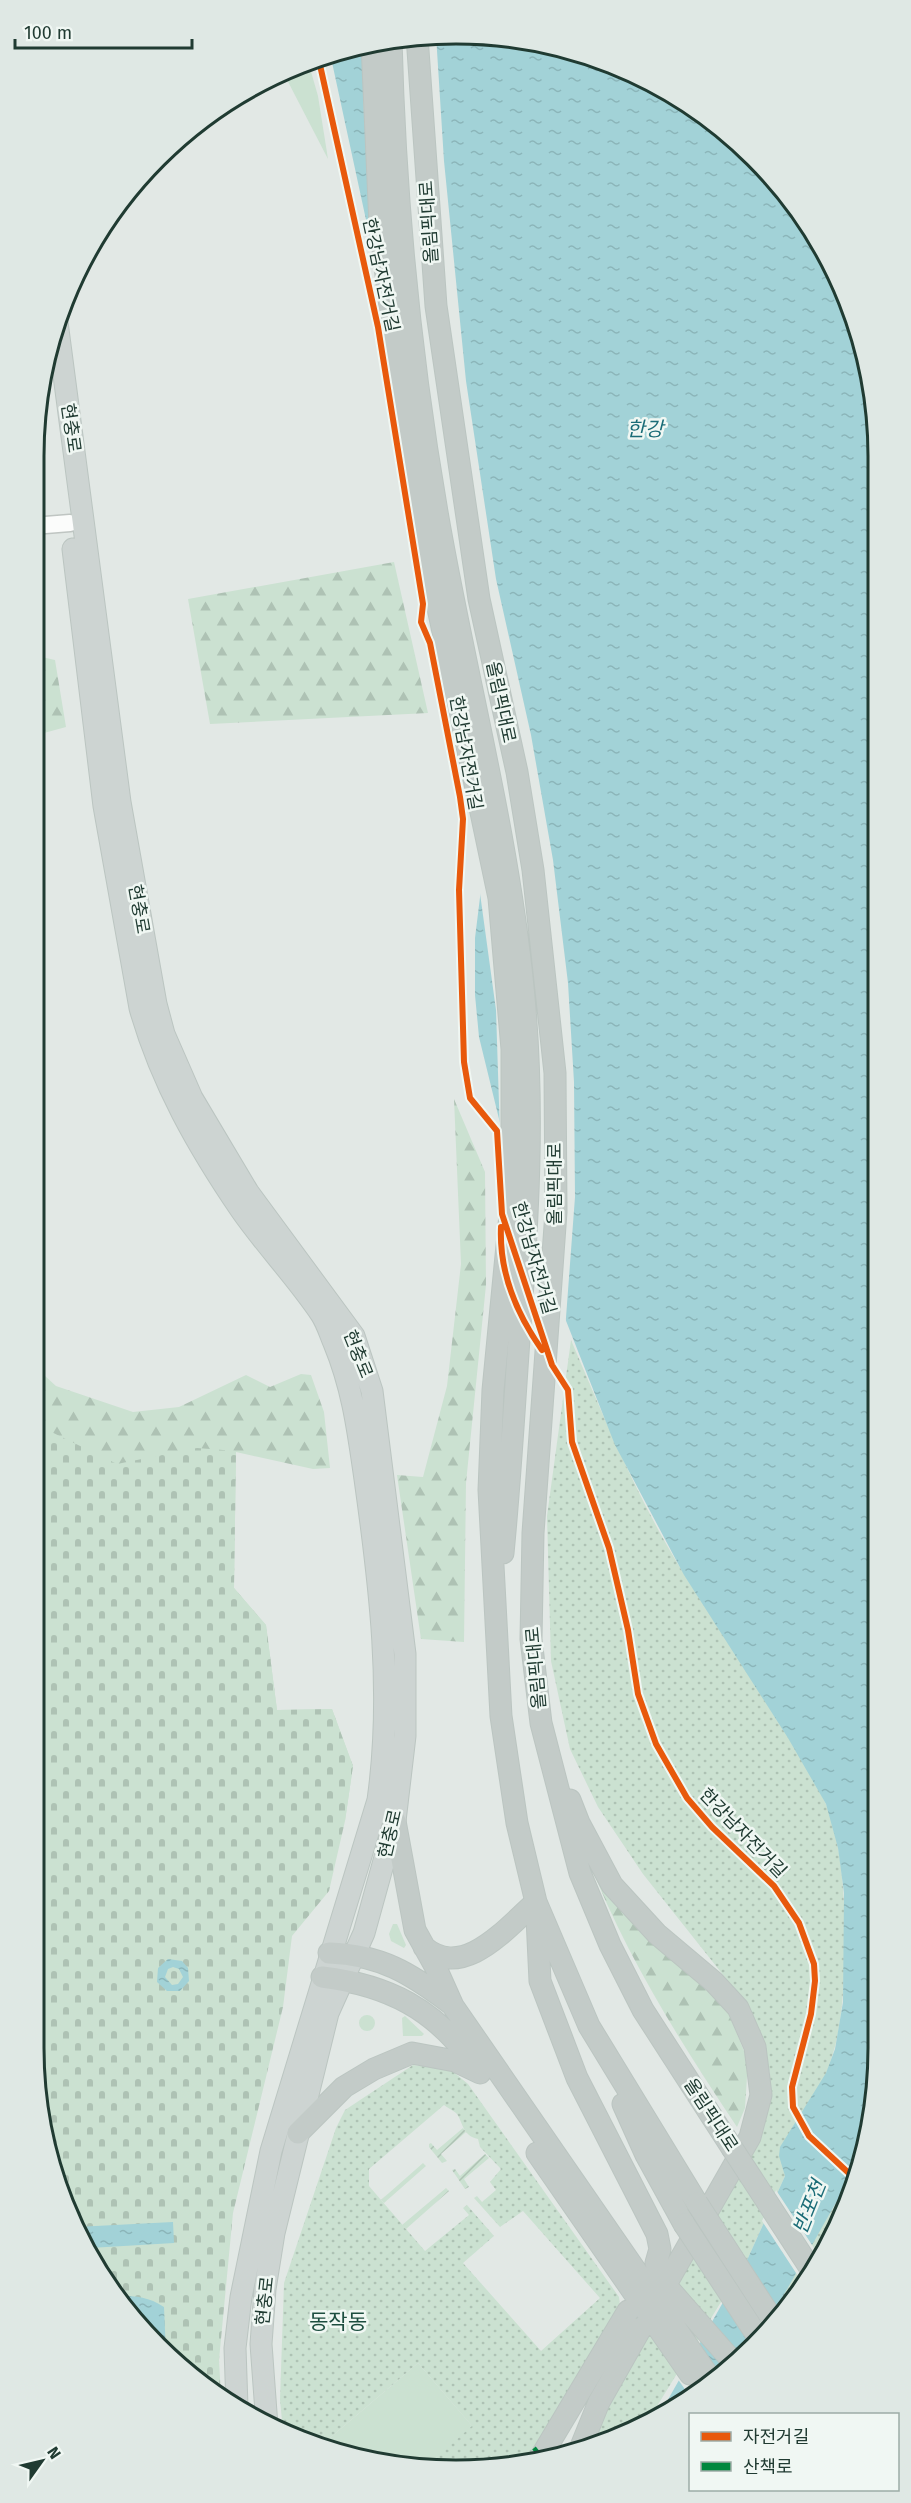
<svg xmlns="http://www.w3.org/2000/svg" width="911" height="2503" font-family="'Fira Sans','Noto Sans KR',sans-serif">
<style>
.grass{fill:#cbe1d1}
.forest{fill:url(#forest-firs)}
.cemetery{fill:url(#cemetery-stones)}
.park{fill:url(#park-dots);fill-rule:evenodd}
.garden{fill:url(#garden-furrows)}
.water{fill:url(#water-ripples);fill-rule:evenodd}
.pier{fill:#e2e8e5}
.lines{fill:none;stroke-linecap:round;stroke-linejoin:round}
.tertiary-casing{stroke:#bfc5c2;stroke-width:19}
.primary-casing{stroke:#bbc5c1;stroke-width:23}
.trunk-casing{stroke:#bbc5c1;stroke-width:23}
.tertiary{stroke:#fbfcfb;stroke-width:16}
.primary{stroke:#cdd4d2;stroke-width:21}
.trunk{stroke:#c3cbc8;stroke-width:21}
.trunk-bridge-casing{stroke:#bbc5c1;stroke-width:23;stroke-linecap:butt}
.trunk-bridge{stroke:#c3cbc8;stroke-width:21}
.quiet{stroke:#00873e;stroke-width:4.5;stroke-dasharray:9 4.5;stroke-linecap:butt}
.cycleway-casing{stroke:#f0f7f3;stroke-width:10}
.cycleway{stroke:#e8590c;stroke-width:6}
.labels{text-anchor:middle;stroke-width:5;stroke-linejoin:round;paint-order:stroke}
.street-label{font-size:18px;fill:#203b32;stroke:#f0f7f3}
.water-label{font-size:20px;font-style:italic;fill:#1a6c77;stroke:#f0f7f3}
.quarter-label{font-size:21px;fill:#1c4d3f;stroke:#f0f7f3}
.rim{fill:none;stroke:#203b32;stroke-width:3}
</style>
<defs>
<pattern id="forest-firs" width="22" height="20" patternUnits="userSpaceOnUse" patternTransform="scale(1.5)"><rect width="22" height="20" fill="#cbe1d1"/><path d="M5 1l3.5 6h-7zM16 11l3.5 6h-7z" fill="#aec2b4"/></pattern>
<pattern id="cemetery-stones" width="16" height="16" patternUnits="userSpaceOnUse" patternTransform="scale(1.5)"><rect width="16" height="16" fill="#cbe1d1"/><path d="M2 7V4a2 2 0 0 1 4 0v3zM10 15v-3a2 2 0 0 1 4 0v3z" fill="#aec2b4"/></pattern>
<pattern id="park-dots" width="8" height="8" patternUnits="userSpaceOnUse" patternTransform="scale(1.5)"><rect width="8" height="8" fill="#cbe1d1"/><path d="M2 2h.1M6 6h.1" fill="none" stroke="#aec2b4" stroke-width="1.8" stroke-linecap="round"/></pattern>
<pattern id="garden-furrows" width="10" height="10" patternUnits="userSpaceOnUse" patternTransform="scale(1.5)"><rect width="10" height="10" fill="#cbe1d1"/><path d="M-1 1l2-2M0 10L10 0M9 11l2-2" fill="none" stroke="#aec2b4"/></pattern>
<pattern id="water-ripples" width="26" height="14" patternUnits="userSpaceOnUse" patternTransform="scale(1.5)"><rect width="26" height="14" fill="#a2d2d7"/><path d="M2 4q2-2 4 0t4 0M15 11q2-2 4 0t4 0" fill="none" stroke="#8bb5b9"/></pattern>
</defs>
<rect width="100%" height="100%" fill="#e2e8e5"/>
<!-- grass -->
<path class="grass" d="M308,61L318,96L328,159L283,72Z
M393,1924H397L406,1945L404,1948L391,1941L389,1934Z
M359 2023a8 8 0 1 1 16 0a8 8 0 1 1-16 0Z
M405,2016L424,2034L422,2036H403L402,2018Z
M418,2363L473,2427L425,2467L401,2466L324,2443Z"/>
<!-- forest -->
<path class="forest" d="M394,562L428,713L210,724L188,599Z
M33,655L55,660L66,727L33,736Z
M454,1099L485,1172L486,1285L466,1483L464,1642L421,1639L397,1475L423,1477L447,1386L461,1264Z
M33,1365L56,1386L133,1412L179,1407L246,1375L270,1387L301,1374L311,1375L324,1412L330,1468L313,1469L236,1452L234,1588L266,1625L277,1710L332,1709L353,1766L345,1821L33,1815Z
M588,1859L729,2014L748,2061L745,2108L737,2127C679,2040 626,1956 588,1859Z"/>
<!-- cemetery -->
<path class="cemetery" d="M33,1423L117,1464L197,1448L236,1451L234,1588L266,1625L277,1710L332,1709L353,1766L345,1821L329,1891L292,1936L283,2007L233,2213L219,2360L221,2397L198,2382L138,2326L65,2209L41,2130L33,2047Z"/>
<!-- park -->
<path class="park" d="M571,1340C605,1420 639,1503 686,1577C732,1652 787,1723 825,1802C850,1853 850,1995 834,2050C823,2090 801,2129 784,2167L785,2176L748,2258L651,2416L591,2444L604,2411L765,2112L770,2074L756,2025L739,1995L643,1874L598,1807L570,1749L551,1661L547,1516Z
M413,2065L451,2070L468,2084L619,2297L620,2306L528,2462L483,2469L425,2467L472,2426L418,2363L324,2443L283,2431L280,2400L284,2283L336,2128L345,2110ZM444,2105C447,2108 453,2110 456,2113C463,2121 462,2136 478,2139L480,2147L501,2169L490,2182L496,2190L482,2202L477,2196L474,2198L500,2227L523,2211L600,2298L541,2351L463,2263L494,2236L467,2205L463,2208L469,2215L425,2251L369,2186V2169Z
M845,2197L807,2283L748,2351L837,2201Z"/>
<!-- garden -->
<path class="garden" d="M463,2128L466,2132L441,2154L447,2161L442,2163L429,2147V2144L431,2143L437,2150Z
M485,2154L489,2158L464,2179L469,2187L465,2189L452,2170L455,2169L460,2176Z
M423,2163L426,2166L384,2203L381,2200Z
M446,2188L449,2191L406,2229L402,2225Z"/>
<!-- water -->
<path class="water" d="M483,34L565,47L667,90L773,177L835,269L874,400L878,2048L864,2157L845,2197L837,2201C807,2252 780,2308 743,2355C725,2378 687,2400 661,2412L748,2258L785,2176L779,2156L780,2147L826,2073L835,2049L843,2002L844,1893L838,1848L826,1804L788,1738L684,1575L615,1445L531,1232L500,1123L479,1037L475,995V938L483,873L439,558L330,53L400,37Z
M168,1959L182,1961L188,1968L189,1981L180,1991H167L157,1982L158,1968ZM173,1967L179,1969L183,1977L178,1984L172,1985L165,1977L168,1969Z
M173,2222L174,2243L90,2248L76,2227Z
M119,2296C137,2296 149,2297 164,2307L166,2353L138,2326Z"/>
<!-- pier -->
<path class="pier" d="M436,35L444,161L466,381L496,579L531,735L553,860L568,983L574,1082L575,1197L565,1331L528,1233L500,1135L496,1010L479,886L484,833L381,306L364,116L362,46L400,37Z
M776,2190L814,2248L798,2276L762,2221Z
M696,2344L718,2376L691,2398L677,2378Z"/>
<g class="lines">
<!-- tertiary casing -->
<g class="tertiary-casing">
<path id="tertiary" d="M33,526L70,523"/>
</g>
<!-- primary casing -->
<g class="primary-casing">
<path id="primary" d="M57,322L120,802L156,1004L164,1034L192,1098L248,1192L354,1336L372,1391L405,1654V1736L395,1821L364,1933L328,2013L274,2233L265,2289L261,2344L267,2426
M73,549L104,806L140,1008C161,1082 198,1147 241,1210C266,1246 297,1278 321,1314C327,1323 330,1334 334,1343C353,1389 358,1431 365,1479C380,1586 393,1693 378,1800L271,2151L241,2297L235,2348L237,2407"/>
</g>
<!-- trunk casing -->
<g class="trunk-casing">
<path id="trunk" d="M417,36L436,306L479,599L517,772L533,870L555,1073L556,1212L533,1533L531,1639L541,1723L580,1873L610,1945L643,2010L732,2148
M391,39C395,197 410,356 437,512C464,670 507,826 523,987C535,1105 528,1222 519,1339C514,1411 510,1482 503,1553
M372,43L380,225L410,475L499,898L512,1049V1194L493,1390L489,1490L501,1716L517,1823L536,1902L589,2026L697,2203
M570,1800L579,1823L612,1885L657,1934L714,1982L738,2008L755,2047L761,2095L750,2137L669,2279
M395,1821L415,1930L436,1968L453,2006L712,2381
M537,1918L540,1981L577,2078L657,2234L660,2249L656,2263
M424,1947C464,1981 507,1927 536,1902
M329,1953C381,1955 410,1973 450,2003
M322,1977C388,1985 435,2009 474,2064
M623,2104L646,2155L684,2224
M298,2133L344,2087L374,2069L412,2053L455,2061L480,2073
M537,2153L690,2374
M655,2273L734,2363
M580,2449L599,2402L641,2328
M539,2460L628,2311"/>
</g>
<!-- tertiary -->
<use href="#tertiary" class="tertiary"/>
<!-- primary -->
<use href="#primary" class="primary"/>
<!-- trunk -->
<use href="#trunk" class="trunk"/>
<!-- trunk-bridge casing -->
<g class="trunk-bridge-casing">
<path id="trunk-bridge" d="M732,2148L812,2271
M697,2203L774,2322
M684,2224L760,2340"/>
</g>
<!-- trunk-bridge -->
<use href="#trunk-bridge" class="trunk-bridge"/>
<!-- quiet -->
<path class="quiet" d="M534,2448L543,2459"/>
<!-- cycleway casing -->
<g class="cycleway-casing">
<path id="cycleway" d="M318,56L378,327L423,604L421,622L430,643L460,797L463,819L459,890L464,1062L470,1098L497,1131L502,1214L552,1365L568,1390L572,1442L609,1548L628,1630L638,1694L656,1744L687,1798L712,1827L774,1886L799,1923L814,1964L815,1981L811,2014L792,2087L793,2107L809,2136L854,2178
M501,1227C499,1273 516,1313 542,1350"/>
</g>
<!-- cycleway -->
<use href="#cycleway" class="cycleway"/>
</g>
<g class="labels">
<!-- street labels -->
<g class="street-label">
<text transform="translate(429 222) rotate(-94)" y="6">올림픽대로</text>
<text transform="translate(381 275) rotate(78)" y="6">한강남자전거길</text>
<text transform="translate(71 428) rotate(82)" y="6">현충로</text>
<text transform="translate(501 702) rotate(78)" y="6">올림픽대로</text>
<text transform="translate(466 753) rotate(80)" y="6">한강남자전거길</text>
<text transform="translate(139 909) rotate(80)" y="6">현충로</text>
<text transform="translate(555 1184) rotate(-90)" y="6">올림픽대로</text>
<text transform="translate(534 1258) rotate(74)" y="6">한강남자전거길</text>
<text transform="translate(358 1354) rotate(68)" y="6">현충로</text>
<text transform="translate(536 1668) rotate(-95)" y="6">올림픽대로</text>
<text transform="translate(743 1833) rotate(46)" y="6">한강남자전거길</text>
<text transform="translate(390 1834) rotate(-77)" y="6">현충로</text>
<text transform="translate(711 2115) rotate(57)" y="6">올림픽대로</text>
<text transform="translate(265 2301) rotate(-84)" y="6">현충로</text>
</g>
<!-- water labels -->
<g class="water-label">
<text x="645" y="436">한강</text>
<text transform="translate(809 2207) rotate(-68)" y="7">반포천</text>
</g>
<!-- quarter labels -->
<g class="quarter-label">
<text x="338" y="2329">동작동</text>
</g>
</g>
<!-- crop -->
<path d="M0 0H911V2503H0ZM456 44H456A412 412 0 0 1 868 456V2048A412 412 0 0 1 456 2460H456A412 412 0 0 1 44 2048V456A412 412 0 0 1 456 44Z" fill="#dfe8e4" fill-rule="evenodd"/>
<path class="rim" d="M456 44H456A412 412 0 0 1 868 456V2048A412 412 0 0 1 456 2460H456A412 412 0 0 1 44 2048V456A412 412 0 0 1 456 44Z"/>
<!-- legend -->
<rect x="689" y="2413" width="210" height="78" fill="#f0f7f3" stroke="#9daca6" stroke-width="1.5"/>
<rect x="701" y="2432" width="30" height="9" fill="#e8590c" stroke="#9daca6" stroke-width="1.5"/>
<text x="743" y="2443" font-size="18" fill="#203b32">자전거길</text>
<rect x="701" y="2462" width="30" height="9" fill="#00873e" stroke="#9daca6" stroke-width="1.5"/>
<text x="743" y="2473" font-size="18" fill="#203b32">산책로</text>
<!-- north arrow -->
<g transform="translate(42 2461) rotate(56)" stroke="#f0f7f3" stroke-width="4.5" paint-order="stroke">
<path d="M0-4.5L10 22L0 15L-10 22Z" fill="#203b32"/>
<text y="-9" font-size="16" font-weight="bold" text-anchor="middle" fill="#203b32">N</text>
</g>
<!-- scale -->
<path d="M15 39v9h177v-9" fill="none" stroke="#203b32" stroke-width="3"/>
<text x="24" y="39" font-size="18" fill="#203b32" stroke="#f0f7f3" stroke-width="4.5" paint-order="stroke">100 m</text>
</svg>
